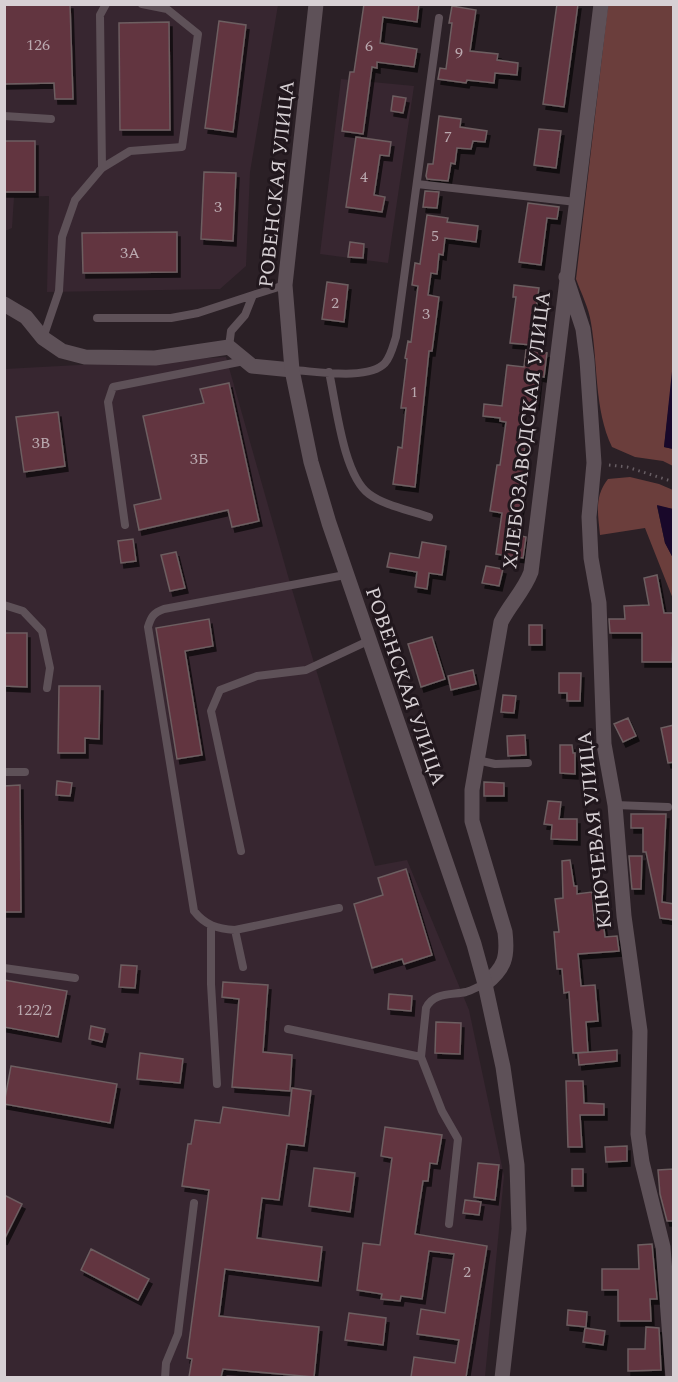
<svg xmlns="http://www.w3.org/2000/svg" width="678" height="1382" font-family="Spectral,serif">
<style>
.built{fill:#372630}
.green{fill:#6b3e3c}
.water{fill:#19082a}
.building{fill:#623441;stroke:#6d5e61;stroke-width:1.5;filter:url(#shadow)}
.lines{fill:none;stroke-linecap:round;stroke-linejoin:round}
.path{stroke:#685e64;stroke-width:3;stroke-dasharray:1.5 4.5;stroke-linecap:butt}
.service{stroke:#5e5158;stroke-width:8}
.minor{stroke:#5e5158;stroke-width:15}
.secondary{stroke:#5e5158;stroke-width:15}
.labels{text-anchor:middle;stroke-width:6;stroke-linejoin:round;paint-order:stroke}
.number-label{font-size:16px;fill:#baa9af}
.street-label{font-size:20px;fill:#d7d0d4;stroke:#21171d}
</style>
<defs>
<filter id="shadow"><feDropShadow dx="3" dy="5" stdDeviation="0" flood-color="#0009"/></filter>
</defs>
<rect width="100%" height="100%" fill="#2b2026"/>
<!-- built -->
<path class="built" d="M5,5H278L250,172L246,266L220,289L47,292L49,196L14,197L12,228L5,231Z
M341,79L414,86L388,263L320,254Z
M226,357L288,576L375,866L407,860L469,1010L504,1176L485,1377H5V369Z"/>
<!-- green -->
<path class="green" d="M608,5H673L674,362L664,447L673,449V466L663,461L635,457L612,447C594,409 598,363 591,323C589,308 581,293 576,279Z
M630,477L659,484L673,490V509L657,506L665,543L673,558V599L645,528L600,535C598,513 594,497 608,479Z"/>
<!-- water -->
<path class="water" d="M673,362V449L664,447Z
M657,505L673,509V558L665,543Z"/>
<!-- building -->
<path class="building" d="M4,4H70L73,99H55L54,83L4,84Z
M364,4H419L417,22L383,17L380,43L417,49L414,67L377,62V68L372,67L363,134L342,131L350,72H354Z
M557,4H578L564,107L543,104Z
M452,6L476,10L470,51L498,54L497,60L518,63L517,75L495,73L494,83L467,80L466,83L438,79L440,68L446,69L452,23H449Z
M219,21L246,25L233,132L205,128Z
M169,22L170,130H120L119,23Z
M393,96L406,98L403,113L391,111Z
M439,116L461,119L460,127L487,131L485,142L473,141L471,149L457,148L455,164L451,163L448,181L427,179L426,176L428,164H433Z
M539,129L561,131L556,168L534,165Z
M356,137L391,142L389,156L380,155L374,195L385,197L382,212L346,207Z
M4,141H35V192H4Z
M204,172L236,173L233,241L201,239Z
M425,191L439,192L437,208L423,207Z
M528,203L559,207L557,219L547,218L541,265L519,262Z
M427,215L448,218L447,222L478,226L476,242L445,238L443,255L439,254L437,274L431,273L428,295L439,297L432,351H429L415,487L393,484L398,447L402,448L406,408H401L407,359L405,358L408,341L411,342L418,286L412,285L415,263L420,264Z
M177,232V272L83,273L82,233Z
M350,242L364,244L363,258L348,257Z
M327,282L348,285L344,322L322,319Z
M514,285L539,288L531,345L510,343L516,297H513Z
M526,350L547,353L544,377L539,376L536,405L524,403L520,436L526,437L522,468L526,469L517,535L526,537L523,558L496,554L502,513L490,511L497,465H500L506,422L500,421V418L483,416L484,404L502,406L507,365L524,367Z
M229,383L259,521L232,527L228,510L139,530L134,505L161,499L143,416L204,403L200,389Z
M58,412L65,466L24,472L16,417Z
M133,539L136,561L121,563L118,541Z
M422,542L446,546L442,575L429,573L427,589L415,587L417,572L387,567L390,553L419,558Z
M176,552L185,588L170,591L161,555Z
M486,566L503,569L499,586L482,583Z
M657,575L664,613H674L672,662H642V633H610L609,619H625L624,606L649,605L644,578Z
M209,619L213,646L185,651L202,755L177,759L156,628Z
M529,625H542V645H529Z
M4,633H27V687L4,686Z
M432,637L445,679L421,687L408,644Z
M473,670L476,684L451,690L448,676Z
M559,673H581L580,701H567V693H559Z
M59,686H100L99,739L85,738V753H58Z
M503,695L516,696L514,713L501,712Z
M628,718L636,736L623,742L614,724Z
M674,725V762L668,763L661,728Z
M525,735L526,755L508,756L507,736Z
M560,745H572L573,753H575V774L560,773Z
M57,781L72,783L70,796L56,795Z
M484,782L504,783V796H484Z
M20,785L21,912H4V786Z
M548,801L561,802L559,819H577V840L551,839L552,825L544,824Z
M631,814H666L662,902L674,904V920L660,918L646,852H643V828H631Z
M629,856H642L641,889H632Z
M570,860L574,886H577V894L592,892L594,921H603L605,937L617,936L619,951L578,954L581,986L595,985L598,1021L586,1022L588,1052L573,1053L569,992L564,993L562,969H557L554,932H559L555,899L563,898L562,861Z
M406,869L432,955L404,964L402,959L372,968L354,904L383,895L378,878Z
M121,965L137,966L135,988L119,987Z
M4,980L67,991L58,1037L4,1027Z
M223,982L268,985L263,1052L292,1055L290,1091L232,1087L239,999L222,997Z
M389,994L412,996L411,1011L388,1009Z
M436,1022L461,1023L460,1054L435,1053Z
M91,1026L105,1029L102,1042L89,1039Z
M617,1050V1061L579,1065L578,1053Z
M140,1053L183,1059L180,1083L137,1079Z
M11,1066L117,1084L110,1123L4,1104Z
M566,1081H583L584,1103L604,1104V1115H580L582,1147H568Z
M292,1088L311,1091L304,1146L287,1144L279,1200L262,1198L257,1238L322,1247L318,1281L225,1269L219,1316L319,1327L314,1377L223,1369L221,1377H189L192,1359L187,1358L209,1190L182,1186L188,1144H191L195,1120L220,1123L223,1107L289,1116Z
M385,1127L442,1135L437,1164L430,1163L428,1181H423L415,1234L487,1246L466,1377H411L414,1357L455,1363L459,1340L417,1334L421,1309L445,1313L454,1254L429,1251L422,1299L401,1296L400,1301L381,1299L382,1294L357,1290L363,1243L380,1245L392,1158L381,1156Z
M627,1146V1161L606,1162L605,1147Z
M478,1163L499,1165L495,1200L474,1197Z
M314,1168L355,1173L350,1212L309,1206Z
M572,1169H583V1186H572Z
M674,1169V1221H667L660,1194L658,1170Z
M4,1195L22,1204L4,1240Z
M465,1200L481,1202L479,1215L463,1213Z
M652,1244L657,1299H650L651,1321H618V1290H602V1269H639L638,1245Z
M91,1249L149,1279L138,1300L81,1270Z
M568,1310L587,1312L586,1327L567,1325Z
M349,1313L386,1318L383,1345L345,1340Z
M646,1327L659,1328L661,1370L628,1371V1349H645Z
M585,1328L605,1331L603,1345L583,1342Z"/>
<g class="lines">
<!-- path -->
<path class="path" d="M609,465L627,467L674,482"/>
<!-- service -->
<path class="service" d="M4,116L51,119
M102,168L100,15L106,4
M417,184L576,202
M97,318H171L198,313L253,295
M43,338L59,291L62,237L75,200L102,168L130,151L182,147L198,34L167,9L142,4
M229,347L231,331L245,315L253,295L285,285
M292,370C315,371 368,381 385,363C391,356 393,346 396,337L439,18
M329,372C336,403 343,475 369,494C385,506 410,510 429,517
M125,525L108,402L113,387L244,361
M4,605L23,611L42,631L50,668L47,688
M477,760L495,764L528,763
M4,772H25
M615,805L668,807
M241,851L211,711L220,690L257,676L306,670L368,641
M339,908L235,930C217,929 205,925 194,911L148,627C151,617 153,613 164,609L345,575
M211,926V984L217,1084
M235,930L243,967
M4,968L75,978
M288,1029L421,1057
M449,1224L458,1139L442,1111L421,1057L426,1008C433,992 452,995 466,992C473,990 479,986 485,984
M165,1378L166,1363L178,1334L194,1203"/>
<!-- minor -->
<path class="minor" d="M566,277L583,329L587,360L594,463L589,517L591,558L599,603L604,744L615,805L624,916L640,1031L638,1134L642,1162L663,1247L673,1378
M4,304L26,317L43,338L62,351L85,357L155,358L229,347L252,366L292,370
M485,984C505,968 508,957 505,932L472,821V790L501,622C510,604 524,591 531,572L601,4"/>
<!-- secondary -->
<path class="secondary" d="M316,4L285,285L292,370L311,462L329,523L474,944L485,984L503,1067L517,1165L519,1229L502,1378"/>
</g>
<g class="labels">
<!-- number labels -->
<g class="number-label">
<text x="38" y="50">126</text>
<text x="369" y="51">6</text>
<text x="459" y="58">9</text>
<text x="448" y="142">7</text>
<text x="364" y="182">4</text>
<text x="218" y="212">3</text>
<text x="435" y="241">5</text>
<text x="130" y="258">3А</text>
<text x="335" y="308">2</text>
<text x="426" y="319">3</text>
<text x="414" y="397">1</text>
<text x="41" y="448">3В</text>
<text x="199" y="464">3Б</text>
<text x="34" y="1015">122/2</text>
<text x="467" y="1277">2</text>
</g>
<!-- street labels -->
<g class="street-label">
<text transform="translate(276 184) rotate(-84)" y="7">РОВЕНСКАЯ УЛИЦА</text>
<text transform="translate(526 430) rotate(-83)" y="7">ХЛЕБОЗАВОДСКАЯ УЛИЦА</text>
<text transform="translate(406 686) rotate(71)" y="7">РОВЕНСКАЯ УЛИЦА</text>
<text transform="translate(594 830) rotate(-96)" y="7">КЛЮЧЕВАЯ УЛИЦА</text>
</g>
</g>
<!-- border -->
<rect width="678" height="1382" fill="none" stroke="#d7d0d4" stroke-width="12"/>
</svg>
